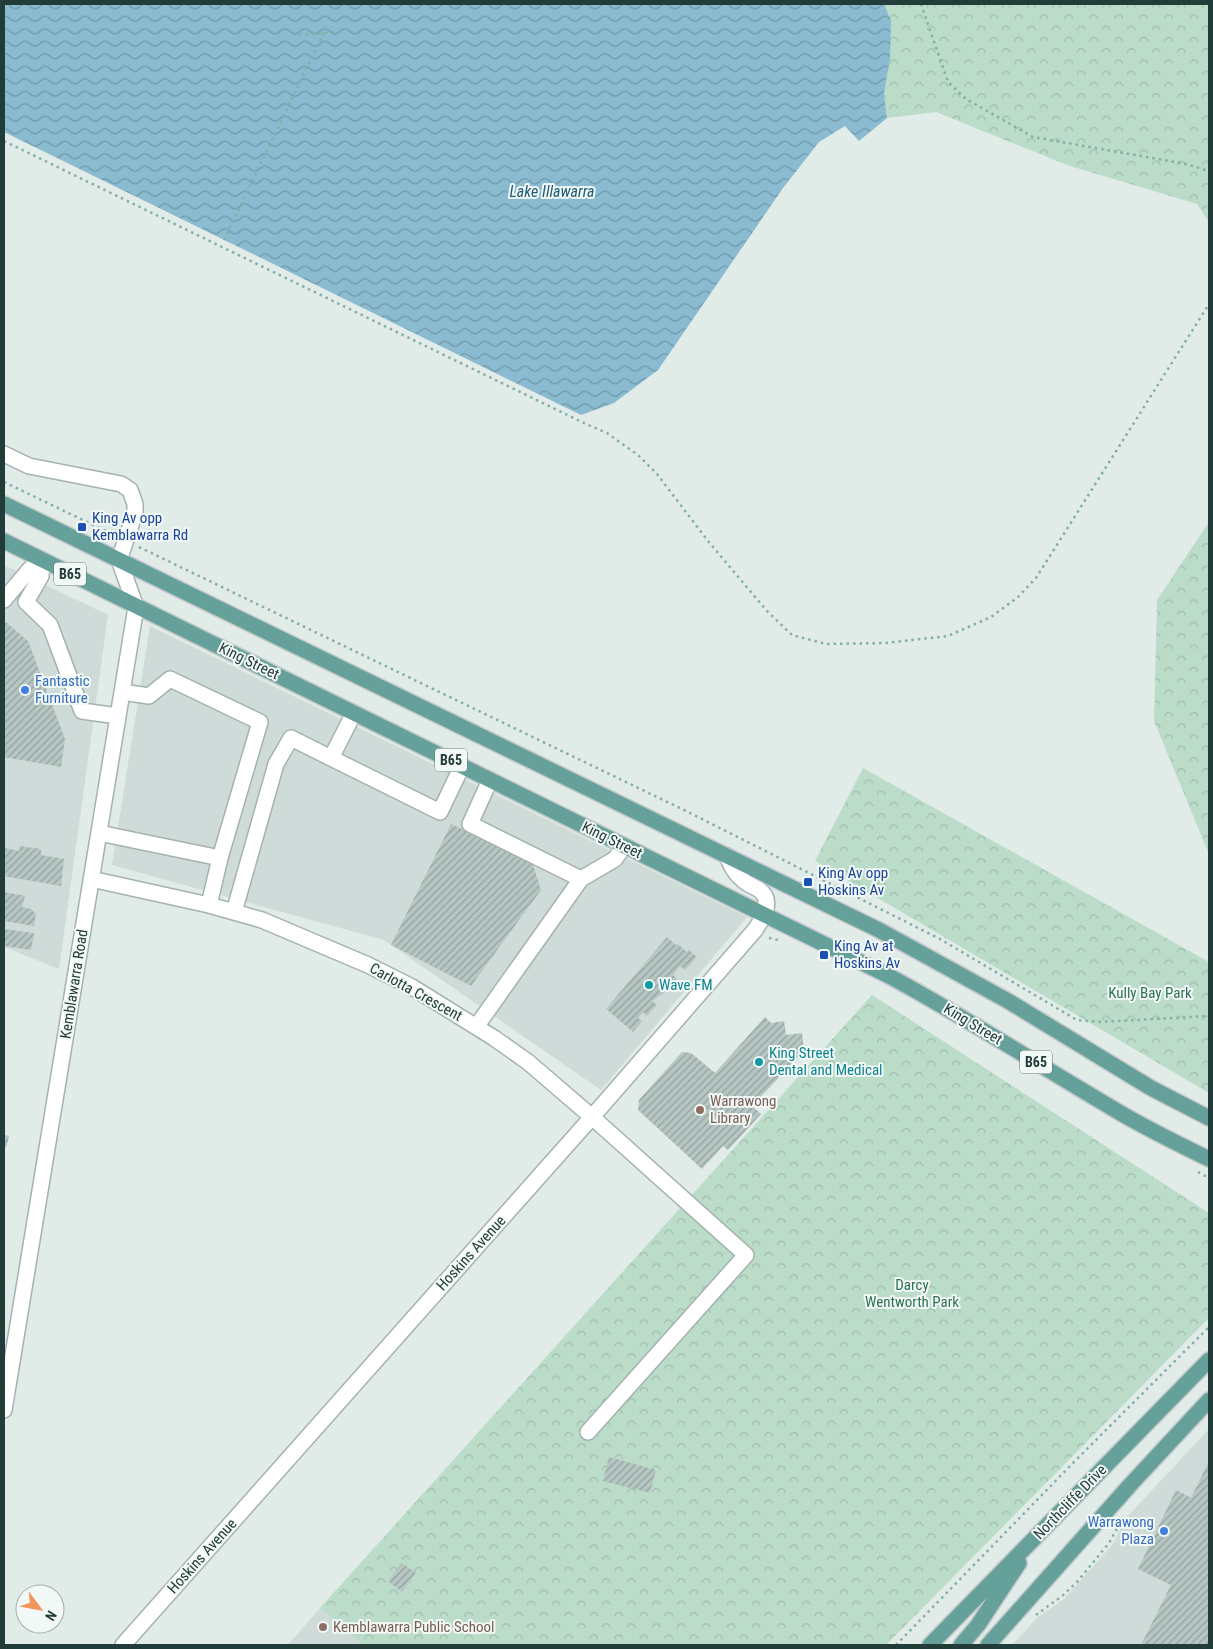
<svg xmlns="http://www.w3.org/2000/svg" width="1213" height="1649" font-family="'Roboto Condensed',sans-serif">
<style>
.built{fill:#cfdbd8}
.park{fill:url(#park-crowns)}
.water{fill:url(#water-waves)}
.building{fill:url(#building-hatch)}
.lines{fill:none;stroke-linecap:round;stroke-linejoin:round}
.minor-casing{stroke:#a4b3b0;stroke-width:18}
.major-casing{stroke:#c1c8c8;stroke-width:18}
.path{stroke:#82afa7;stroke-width:2.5;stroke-dasharray:2.5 4;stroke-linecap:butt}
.minor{stroke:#fff;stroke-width:15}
.major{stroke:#66a09a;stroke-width:15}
.transit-dot{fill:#1a4fb4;stroke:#f2f8f6;stroke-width:2}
.shop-dot{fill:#3f7fe0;stroke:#f2f8f6;stroke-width:2}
.culture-dot{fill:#0f9aa8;stroke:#f2f8f6;stroke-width:2}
.education-dot{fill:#8d6e63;stroke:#f2f8f6;stroke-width:2}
.labels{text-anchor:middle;stroke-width:4;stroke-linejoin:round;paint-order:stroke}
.shield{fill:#f2f8f6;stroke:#607472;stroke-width:1}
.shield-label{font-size:14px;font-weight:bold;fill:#223c39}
.transit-label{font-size:15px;fill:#164399;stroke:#f2f8f6;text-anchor:start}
.street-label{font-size:15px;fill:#223c39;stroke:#f2f8f6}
.shop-label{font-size:15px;fill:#366cbe;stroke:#f2f8f6;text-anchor:start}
.culture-label{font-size:15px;fill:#0d838f;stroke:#f2f8f6;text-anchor:start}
.park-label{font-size:15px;fill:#2c7252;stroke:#f2f8f6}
.education-label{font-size:15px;fill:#785e54;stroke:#f2f8f6;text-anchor:start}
.water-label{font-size:16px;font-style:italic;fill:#1d5b77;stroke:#f2f8f6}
</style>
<defs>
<pattern id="park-crowns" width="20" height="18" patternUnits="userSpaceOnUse" patternTransform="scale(1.25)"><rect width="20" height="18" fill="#badcc8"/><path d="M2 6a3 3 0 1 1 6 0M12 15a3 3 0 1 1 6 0" fill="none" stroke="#a0bead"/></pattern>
<pattern id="water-waves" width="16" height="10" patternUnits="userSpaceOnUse" patternTransform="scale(1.25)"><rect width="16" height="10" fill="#8abbd0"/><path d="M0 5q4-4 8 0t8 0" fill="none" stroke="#7099aa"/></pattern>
<pattern id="building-hatch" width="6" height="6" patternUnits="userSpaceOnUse" patternTransform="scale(1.25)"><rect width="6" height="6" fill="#b6c6c2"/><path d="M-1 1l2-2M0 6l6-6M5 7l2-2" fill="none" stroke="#94a29f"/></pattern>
</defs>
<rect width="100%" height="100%" fill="#e1ebe8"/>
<!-- built -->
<path class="built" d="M4,565L108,615L59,969L4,947Z
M150,626L747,917L601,1090L384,940L112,865Z
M1209,1429V1645H1012L1037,1618L1064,1599L1113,1544L1126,1518Z
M320,1608L363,1645H288Z"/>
<!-- park -->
<path class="park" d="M884,4H1209V222L1197,204L1067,165L936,112L887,118L884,93L890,60Z
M1209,522V854L1154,721L1157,600Z
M863,768L1209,962V1093L815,861Z
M872,995L1209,1213V1318L886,1645H363L320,1608Z"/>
<!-- water -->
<path class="water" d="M4,4H884L891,21L890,60L884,93L887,118L859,141L845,126L819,142L783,188L658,370L614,403L581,415L4,132Z"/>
<!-- building -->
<path class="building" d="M6,622L28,641L65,739L61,767L4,757V624Z
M451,824L532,862L541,890L471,986L391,945Z
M20,846L41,849V855L64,859L61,886L4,876V848L19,851Z
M4,892L25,896L22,907L31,909L36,914L34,926L4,921Z
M4,929L34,933L31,950L4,946Z
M667,937L676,945L678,944L687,952L689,950L697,957L685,970L680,966L673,975L677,979L668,990L652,1001L657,1005L647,1016L643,1012L638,1018L642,1021L633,1032L606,1009Z
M765,1017L771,1023L784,1021L786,1035L802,1033L804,1051L752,1106L761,1114L728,1150L723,1146L702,1169L638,1110L639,1100L682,1052L691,1053L715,1073Z
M4,1135L9,1136L6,1148L4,1147Z
M609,1457L656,1470L650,1493L603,1481Z
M1209,1461V1645H1141L1171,1585L1138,1569L1176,1490L1191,1498Z
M402,1563L416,1573L402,1592L388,1581Z"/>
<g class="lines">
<!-- minor casing -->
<g class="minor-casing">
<path id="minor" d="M4,454L29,466L121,484L130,490L135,504V513L119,560L136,607L4,1410
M4,600L29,570L42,560L41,576L26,602L50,625L82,711L118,716
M122,692L149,696L170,679L260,722L220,858L209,905
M331,758L440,812L462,766
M99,833L220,858
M91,879L209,905L262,920L368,965L412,987L494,1038L528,1062L592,1117L746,1255L588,1432
M581,879L615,859L624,846
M234,912L276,764L291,738L331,758L354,713
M476,1027L581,879L470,824L490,780
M123,1645L592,1117L755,930C763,918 775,900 758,889C753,886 746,884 742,879C734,873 731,865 727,856"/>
</g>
<!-- major casing -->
<g class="major-casing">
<path id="major" d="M4,504L879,930L1008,1001L1151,1088L1209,1118
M4,541L889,976C965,1017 1037,1064 1112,1108C1143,1127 1176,1143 1209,1159
M930,1645L1209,1360
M961,1645L978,1625L1019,1563
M988,1645L1131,1484L1209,1400"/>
</g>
<!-- path -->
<path class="path" d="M921,4L948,82L966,99L1033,137L1186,164L1209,171
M299,35L335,32
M4,141L586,424L607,433L638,455L657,474L708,541L766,610L792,635L826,644L885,643L948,636L991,617L1018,597L1036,578L1209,304
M224,240L324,32
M4,482L112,534
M139,547L686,811L940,939L1077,1020L1100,1022L1209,1016
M769,938L778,940
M1198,1172L1209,1178
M1036,1615L1062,1596L1077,1582L1109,1543L1124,1516
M896,1645L1072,1464L1209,1327"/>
<!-- minor -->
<use href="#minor" class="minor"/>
<!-- major -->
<use href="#major" class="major"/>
</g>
<!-- markers -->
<g class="transit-dot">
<rect x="77" y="522" width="10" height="10" rx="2.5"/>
<rect x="803" y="877" width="10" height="10" rx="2.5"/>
<rect x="819" y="950" width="10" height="10" rx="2.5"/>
</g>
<g class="shop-dot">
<circle cx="25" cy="690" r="5"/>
<circle cx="1164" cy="1531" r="5"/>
</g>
<g class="culture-dot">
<circle cx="649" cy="985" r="5"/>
<circle cx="759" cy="1062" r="5"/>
</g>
<g class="education-dot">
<circle cx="700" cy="1110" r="5"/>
<circle cx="323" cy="1627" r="5"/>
</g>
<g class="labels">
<!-- shield labels -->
<g class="shield">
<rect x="54" y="562.5" width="32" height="23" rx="4"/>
<rect x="435" y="748.5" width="32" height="23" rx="4"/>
<rect x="1020" y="1050.5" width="32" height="23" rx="4"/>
</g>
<g class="shield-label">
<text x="70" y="579">B65</text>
<text x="451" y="765">B65</text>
<text x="1036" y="1067">B65</text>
</g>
<!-- transit labels -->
<g class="transit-label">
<text x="92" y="523">King Av opp<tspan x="92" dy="17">Kemblawarra Rd</tspan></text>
<text x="818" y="878">King Av opp<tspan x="818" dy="17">Hoskins Av</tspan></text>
<text x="834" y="951">King Av at<tspan x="834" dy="17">Hoskins Av</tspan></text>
</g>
<!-- street labels -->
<g class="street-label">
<text transform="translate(249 661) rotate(26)" y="5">King Street</text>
<text transform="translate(612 840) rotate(26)" y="5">King Street</text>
<text transform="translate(74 984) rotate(-81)" y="5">Kemblawarra Road</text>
<text transform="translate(416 992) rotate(29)" y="5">Carlotta Crescent</text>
<text transform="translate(973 1024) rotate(31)" y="5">King Street</text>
<text transform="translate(471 1253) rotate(-48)" y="5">Hoskins Avenue</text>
<text transform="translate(1070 1502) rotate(-46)" y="5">Northcliffe Drive</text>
<text transform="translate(202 1556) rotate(-48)" y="5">Hoskins Avenue</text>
</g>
<!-- shop labels -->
<g class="shop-label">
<text x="35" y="686">Fantastic<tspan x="35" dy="17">Furniture</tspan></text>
<text x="1154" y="1527" text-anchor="end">Warrawong<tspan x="1154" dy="17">Plaza</tspan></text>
</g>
<!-- culture labels -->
<g class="culture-label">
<text x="659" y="990">Wave FM</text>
<text x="769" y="1058">King Street<tspan x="769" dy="17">Dental and Medical</tspan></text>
</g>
<!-- park labels -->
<g class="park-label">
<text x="1150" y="998">Kully Bay Park</text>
<text x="912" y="1290">Darcy<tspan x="912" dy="17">Wentworth Park</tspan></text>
</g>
<!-- education labels -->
<g class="education-label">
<text x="710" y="1106">Warrawong<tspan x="710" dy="17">Library</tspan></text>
<text x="333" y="1632">Kemblawarra Public School</text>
</g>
<!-- water labels -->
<g class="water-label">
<text x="552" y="197">Lake Illawarra</text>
</g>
</g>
<!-- border -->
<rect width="1213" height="1649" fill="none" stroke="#223c39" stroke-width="10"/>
<!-- north arrow -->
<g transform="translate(40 1609) rotate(122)"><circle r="24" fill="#f2f8f6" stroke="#9fadaa"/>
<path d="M0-4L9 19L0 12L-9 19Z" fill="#f0955b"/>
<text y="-8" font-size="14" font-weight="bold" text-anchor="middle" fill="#223c39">N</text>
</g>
</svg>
